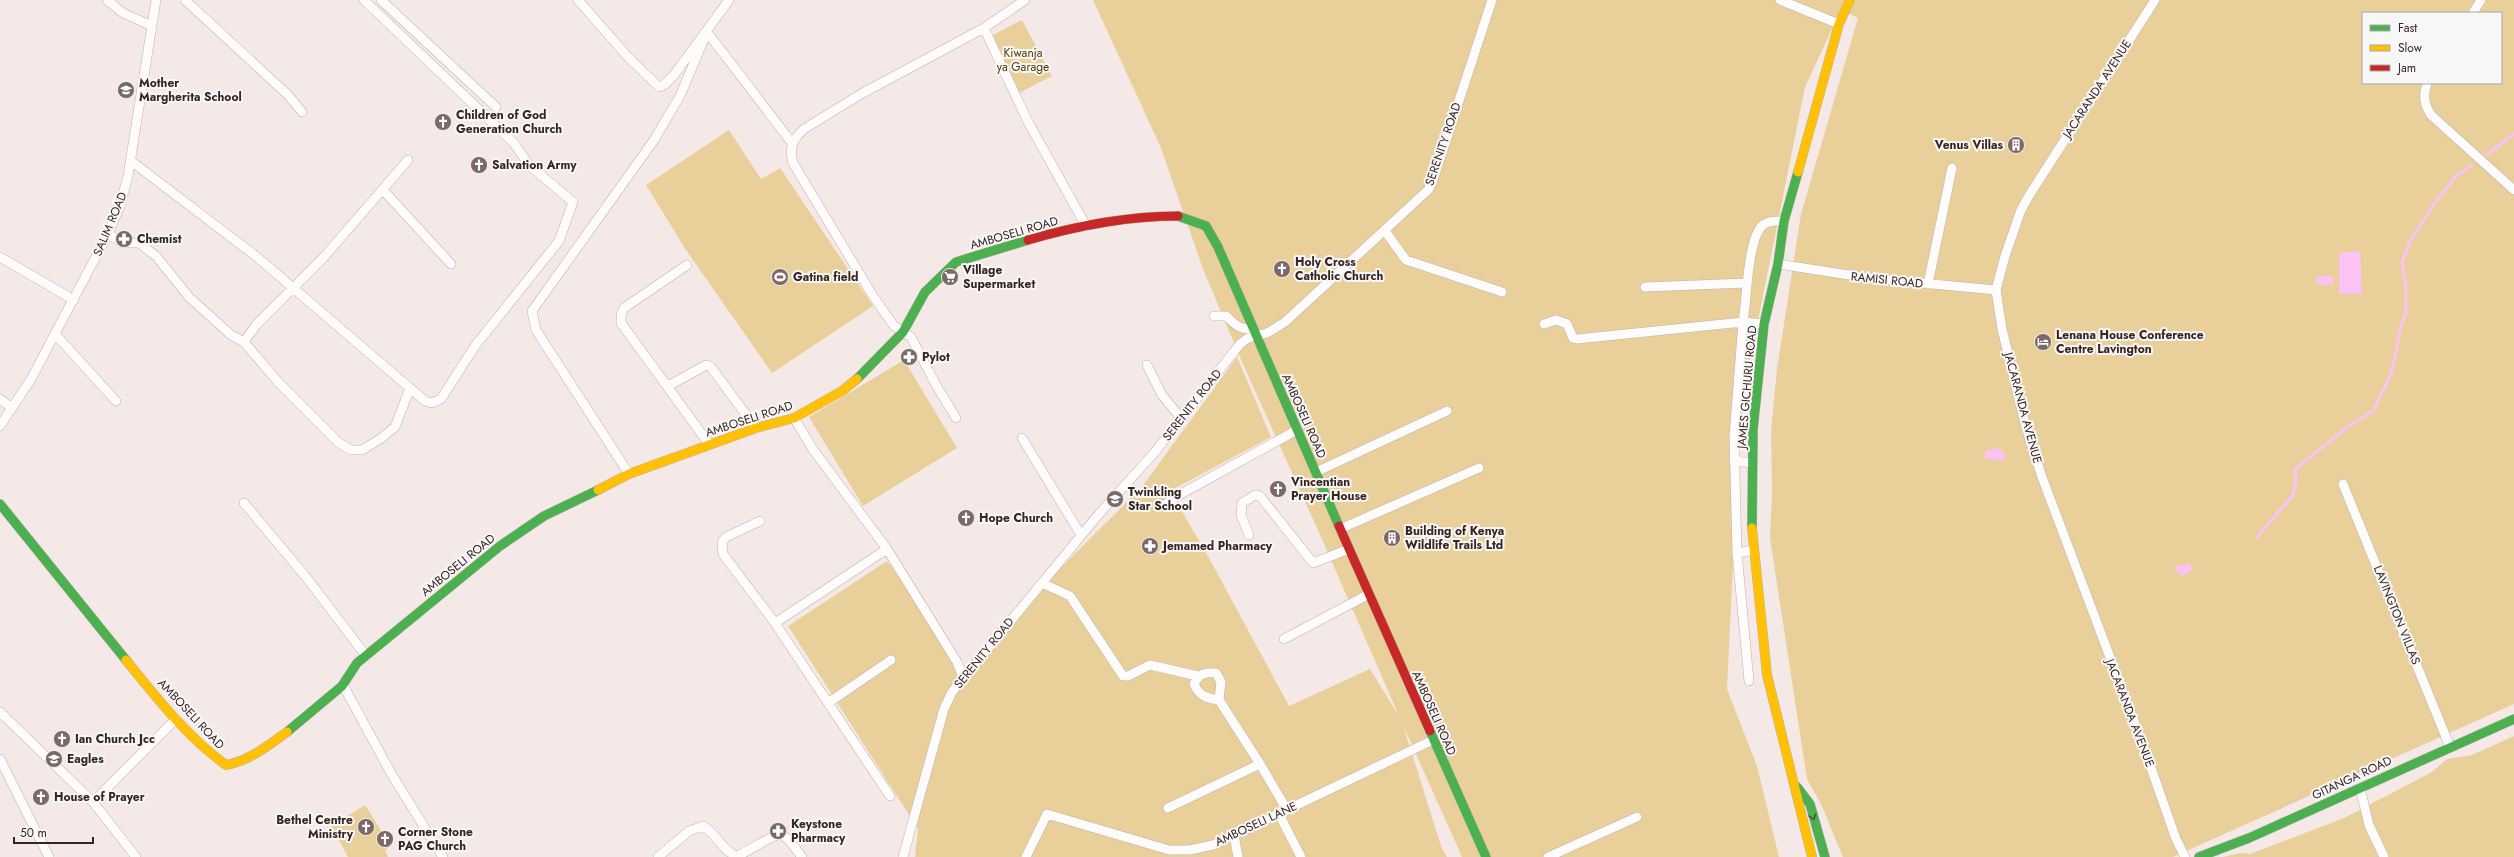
<svg xmlns="http://www.w3.org/2000/svg" width="2514" height="857" font-family="Jost,sans-serif">
<style>
.green{fill:#e9d09a;fill-rule:evenodd}
.water{fill:#fcc2f4}
.lines{fill:none;stroke-linecap:round;stroke-linejoin:round}
.stream{stroke:#fcc2f4;stroke-width:3}
.street-casing{stroke:#bfb0ad;stroke-width:10}
.fast-casing{stroke:#bfb0ad;stroke-width:10}
.slow-casing{stroke:#bfb0ad;stroke-width:10}
.jam-casing{stroke:#bfb0ad;stroke-width:10}
.street{stroke:#fefcfb;stroke-width:9}
.fast{stroke:#4caf50;stroke-width:9}
.slow{stroke:#ffc107;stroke-width:9}
.jam{stroke:#c62828;stroke-width:9}
.oneway{stroke:#405c34}
.labels{text-anchor:middle;stroke-width:4;stroke-linejoin:round;paint-order:stroke}
.park-label{font-size:12px;fill:#4f3c00;stroke:#f7f7f7}
.poi-label{font-size:12px;font-weight:bold;fill:#382421;stroke:#f7f7f7;text-anchor:start}
.street-label{font-size:12px;fill:#382421;stroke:#f7f7f7}
</style>
<rect width="100%" height="100%" fill="#f5e9e7"/>
<!-- green -->
<path class="green" d="M1093,0H2514V704L2173,857H1843L1821,804L1807,779L1770,538L1772,492L1771,431L1777,369L1801,214L1858,18L1841,10L1805,87L1744,390L1734,488V542L1727,689L1757,766L1779,857H1462L1403,725L1441,846L1447,857H915L918,829L788,626L887,561L965,667L998,630L1141,488L1237,357L1271,437L1170,491L1208,556L1289,706L1370,669L1399,716L1321,537L1242,362L1203,269L1161,148ZM2363,13H2501V83H2363Z
M1022,20L1052,76L1019,93L991,36Z
M729,130L761,179L780,168L873,306L772,373L686,250L646,185Z
M904,360L957,448L863,506L809,417Z
M2514,736V857H2223L2240,853L2250,854L2344,818L2432,772L2447,759L2472,755Z
M365,805L391,846L385,850L388,857H348L331,826Z"/>
<!-- water -->
<path class="water" d="M2360,251L2362,294H2339V253Z
M2333,276V285H2317L2316,277Z
M1999,448L2006,454L2003,461L1985,458V451Z
M2189,563L2192,569L2190,572L2182,576L2173,568Z"/>
<g class="lines">
<!-- stream -->
<path class="stream" d="M2486,155L2514,134
M2257,537L2293,495L2296,480L2295,469L2349,426L2373,411L2392,372L2401,326L2406,314V287L2402,262L2410,241L2434,204L2457,175L2472,165"/>
<!-- street casing -->
<g class="street-casing">
<path id="street" d="M107,0L123,13L152,26
M185,0L288,95L302,112
M381,0L496,107
M578,0L628,57L659,87L664,85L674,75L729,0
M1780,0L1839,24
M2155,0L2030,194L2021,210L2005,256L1996,290L2002,329L2026,427L2042,477L2142,742L2176,839L2185,857
M2473,13L2481,0
M984,28L1027,120L1086,226
M2427,83C2423,96 2424,104 2431,115L2514,190
M131,161L257,257L425,401L432,403L441,399L475,346L559,241L573,202L529,165L514,143L364,0
M383,190L451,264
M1385,231L1406,260L1502,292
M108,234L124,243H139L156,256L189,297L231,335L244,342L279,383L339,443L351,450H362L380,439L395,427L410,388
M0,257L74,300
M1778,264L1868,278L1996,290
M687,265L624,308L621,315V323L709,444
M1928,284L1952,168
M1645,287L1746,283
M1214,316H1226C1234,323 1240,331 1251,328
M1544,324L1556,320L1567,324L1573,338L1577,339L1743,322L1734,436L1737,553
M1764,324L1743,322C1747,301 1747,239 1763,225C1769,220 1777,221 1784,221
M55,334L116,401
M244,342L256,325L324,257L408,160
M1147,365L1162,395L1181,418
M668,386L706,365L710,366L756,428
M0,399L12,408
M794,418L814,451L887,549L957,662L963,677
M956,418L936,385L911,337L894,326L873,296L793,163C789,148 792,140 804,129L861,94L984,28L1025,0
M0,426L31,379L108,234L120,206L128,176L156,0
M1022,438L1081,535
M1734,461L1753,463
M1316,472L1447,411
M629,474L536,330L532,311L654,140L680,96L707,32L792,143
M2343,484L2450,747
M244,503L306,577L366,656
M1166,504L1177,496L1297,430
M760,521L726,537L722,542L723,554L775,623L890,796
M1340,529L1479,468
M1249,535L1241,515L1242,503L1255,495L1260,496L1313,563L1349,549
M1042,583L1070,596L1123,676H1128L1150,665L1198,676
M775,623L887,549
M1284,639L1369,594
M1749,681L1737,553L1754,550
M343,685L392,775L443,857
M1219,700L1221,682L1216,673C1204,672 1199,674 1194,684C1199,696 1206,698 1219,700L1260,764L1287,810
M828,703L891,660
M0,712L93,802L136,857
M0,759L49,857
M2360,788L2369,825L2384,857
M93,802L176,719
M1168,808L1260,764
M1279,814L1301,857
M1234,835L1238,857
M658,857L689,831L703,826C717,834 722,851 737,856C752,850 765,838 781,834L789,840L802,857
M903,857L944,709L952,692L1099,514L1154,453L1240,344L1248,338L1267,333L1285,322L1428,190L1432,183L1492,0
M1026,857L1047,814L1169,850H1190L1213,845L1433,740
M1548,857L1637,817"/>
</g>
<!-- fast casing -->
<g class="fast-casing">
<path id="fast" d="M1178,216L1206,226L1218,247L1339,526
M857,379L903,332L925,292L956,262L1028,240
M0,504L126,660
M1752,528L1753,429L1764,324L1778,264L1784,221L1798,172
M1430,731L1486,857
M287,732L342,686L357,663L500,546L544,516L598,490
M1797,787L1810,804L1825,857
M2199,857L2249,838L2514,719"/>
</g>
<!-- slow casing -->
<g class="slow-casing">
<path id="slow" d="M1798,172L1839,24L1850,0
M598,490L629,474L756,428L794,418L842,391L857,379
M1752,528L1767,675L1812,857
M126,660C156,697 187,737 226,765C249,761 269,745 287,732"/>
</g>
<!-- jam casing -->
<g class="jam-casing">
<path id="jam" d="M1028,240C1076,226 1128,216 1178,216
M1339,526L1430,731"/>
</g>
<!-- street -->
<use href="#street" class="street"/>
<!-- fast -->
<use href="#fast" class="fast"/>
<!-- slow -->
<use href="#slow" class="slow"/>
<!-- jam -->
<use href="#jam" class="jam"/>
</g>
<!-- one-way arrows -->
<defs><path id="oneway-chevron" d="M-2-3.5L2.5 0L-2 3.5" fill="none" stroke-width="1.6" stroke-linecap="round" stroke-linejoin="round"/></defs>
<use class="oneway" href="#oneway-chevron" transform="translate(1813 817) rotate(74)"/>
<!-- icons -->
<defs>
<g id="school-disc" transform="scale(0.9)"><circle r="9.5" fill="#7a6966" stroke="#f7f7f7"/><path d="M0-5L7-2L0 1L-7-2ZM-4 1L0 2.5L4 1V4Q0 6-4 4Z" fill="#fff"/></g>
<g id="church-disc" transform="scale(0.9)"><circle r="9.5" fill="#7a6966" stroke="#f7f7f7"/><path d="M-1.2-6h2.4v3.5h3.3v2.4h-3.3V6h-2.4V-.1h-3.3v-2.4h3.3Z" fill="#fff"/></g>
<g id="building-disc" transform="scale(0.9)"><circle r="9.5" fill="#7a6966" stroke="#f7f7f7"/><path d="M-4-6H4V6H1V3H-1V6H-4ZM-2.5-4.3h1.7v1.8h-1.7ZM.8-4.3h1.7v1.8H.8ZM-2.5-1h1.7V.8h-1.7ZM.8-1h1.7V.8H.8Z" fill="#fff"/></g>
<g id="pharmacy-disc" transform="scale(0.9)"><circle r="9.5" fill="#7a6966" stroke="#f7f7f7"/><path d="M-2-6h4v4h4v4h-4v4h-4v-4h-4v-4h4Z" fill="#fff"/></g>
<g id="stadium-disc" transform="scale(0.9)"><circle r="9.5" fill="#7a6966" stroke="#f7f7f7"/><path d="M0-5a6.5 5 0 1 0 0 10a6.5 5 0 1 0 0-10ZM-3.5-1.8h7v3.6h-7Z" fill="#fff"/></g>
<g id="supermarket-disc" transform="scale(0.9)"><circle r="9.5" fill="#7a6966" stroke="#f7f7f7"/><path d="M-6-5.5h2.5l.6 2H6L4.5 2H-2.5L-4.4-4H-6ZM-1.5 3.2a1.3 1.3 0 1 0 .1 0ZM3 3.2a1.3 1.3 0 1 0 .1 0Z" fill="#fff"/></g>
<g id="hotel-disc" transform="scale(0.9)"><circle r="9.5" fill="#7a6966" stroke="#f7f7f7"/><path d="M-6-4.5h1.5V1H6V5H4.5V3h-9V5H-6ZM-4 0a1.8 1.8 0 1 1 3.6 0ZM.5 0V-2.5h3Q6-2.5 6 0Z" fill="#fff"/></g>
</defs>
<g fill-rule="evenodd">
<use href="#school-disc" x="126" y="90"/>
<use href="#church-disc" x="443" y="122"/>
<use href="#building-disc" x="2016" y="145"/>
<use href="#church-disc" x="479" y="165"/>
<use href="#pharmacy-disc" x="124" y="239"/>
<use href="#church-disc" x="1282" y="269"/>
<use href="#stadium-disc" x="780" y="277"/>
<use href="#supermarket-disc" x="950" y="277"/>
<use href="#hotel-disc" x="2043" y="342"/>
<use href="#pharmacy-disc" x="909" y="357"/>
<use href="#church-disc" x="1278" y="489"/>
<use href="#school-disc" x="1115" y="499"/>
<use href="#church-disc" x="966" y="518"/>
<use href="#building-disc" x="1392" y="538"/>
<use href="#pharmacy-disc" x="1150" y="546"/>
<use href="#church-disc" x="62" y="739"/>
<use href="#school-disc" x="54" y="759"/>
<use href="#church-disc" x="41" y="797"/>
<use href="#church-disc" x="366" y="827"/>
<use href="#pharmacy-disc" x="778" y="831"/>
<use href="#church-disc" x="385" y="839"/>
</g>
<g class="labels">
<!-- park labels -->
<g class="park-label">
<text x="1023" y="57">Kiwanja<tspan x="1023" dy="14">ya Garage</tspan></text>
</g>
<!-- poi labels -->
<g class="poi-label">
<text x="139" y="87">Mother<tspan x="139" dy="14">Margherita School</tspan></text>
<text x="456" y="119">Children of God<tspan x="456" dy="14">Generation Church</tspan></text>
<text x="2003" y="149" text-anchor="end">Venus Villas</text>
<text x="492" y="169">Salvation Army</text>
<text x="137" y="243">Chemist</text>
<text x="1295" y="266">Holy Cross<tspan x="1295" dy="14">Catholic Church</tspan></text>
<text x="963" y="274">Village<tspan x="963" dy="14">Supermarket</tspan></text>
<text x="793" y="281">Gatina field</text>
<text x="2056" y="339">Lenana House Conference<tspan x="2056" dy="14">Centre Lavington</tspan></text>
<text x="922" y="361">Pylot</text>
<text x="1291" y="486">Vincentian<tspan x="1291" dy="14">Prayer House</tspan></text>
<text x="1128" y="496">Twinkling<tspan x="1128" dy="14">Star School</tspan></text>
<text x="979" y="522">Hope Church</text>
<text x="1405" y="535">Building of Kenya<tspan x="1405" dy="14">Wildlife Trails Ltd</tspan></text>
<text x="1163" y="550">Jemamed Pharmacy</text>
<text x="75" y="743">Ian Church Jcc</text>
<text x="67" y="763">Eagles</text>
<text x="54" y="801">House of Prayer</text>
<text x="353" y="824" text-anchor="end">Bethel Centre<tspan x="353" dy="14">Ministry</tspan></text>
<text x="791" y="828">Keystone<tspan x="791" dy="14">Pharmacy</tspan></text>
<text x="398" y="836">Corner Stone<tspan x="398" dy="14">PAG Church</tspan></text>
</g>
<!-- street labels -->
<g class="street-label">
<text transform="translate(2097 89) rotate(-57)" y="4">JACARANDA AVENUE</text>
<text transform="translate(1443 144) rotate(-71)" y="4">SERENITY ROAD</text>
<text transform="translate(110 224) rotate(-67)" y="4">SALIM ROAD</text>
<text transform="translate(1014 233) rotate(-16)" y="4">AMBOSELI ROAD</text>
<text transform="translate(1887 280) rotate(6)" y="4">RAMISI ROAD</text>
<text transform="translate(1747 387) rotate(-85)" y="4">JAMES GICHURU ROAD</text>
<text transform="translate(1192 405) rotate(-52)" y="4">SERENITY ROAD</text>
<text transform="translate(2023 408) rotate(75)" y="4">JACARANDA AVENUE</text>
<text transform="translate(1304 416) rotate(66)" y="4">AMBOSELI ROAD</text>
<text transform="translate(749 419) rotate(-18)" y="4">AMBOSELI ROAD</text>
<text transform="translate(458 565) rotate(-39)" y="4">AMBOSELI ROAD</text>
<text transform="translate(2397 615) rotate(68)" y="4">LAVINGTON VILLAS</text>
<text transform="translate(984 653) rotate(-51)" y="4">SERENITY ROAD</text>
<text transform="translate(1434 713) rotate(66)" y="4">AMBOSELI ROAD</text>
<text transform="translate(2130 713) rotate(69)" y="4">JACARANDA AVENUE</text>
<text transform="translate(191 714) rotate(47)" y="4">AMBOSELI ROAD</text>
<text transform="translate(2352 778) rotate(-25)" y="4">GITANGA ROAD</text>
<text transform="translate(1256 824) rotate(-25)" y="4">AMBOSELI LANE</text>
</g>
</g>
<!-- legend -->
<rect x="2362" y="12" width="140" height="72" fill="#f7f7f7" stroke="#aba3a1"/>
<rect x="2370" y="25" width="20" height="6" fill="#4caf50" stroke="#aba3a1"/>
<text x="2398" y="32" font-size="12" fill="#382421">Fast</text>
<rect x="2370" y="45" width="20" height="6" fill="#ffc107" stroke="#aba3a1"/>
<text x="2398" y="52" font-size="12" fill="#382421">Slow</text>
<rect x="2370" y="65" width="20" height="6" fill="#c62828" stroke="#aba3a1"/>
<text x="2398" y="72" font-size="12" fill="#382421">Jam</text>
<!-- scale -->
<path d="M14 837v6h79v-6" fill="none" stroke="#382421" stroke-width="2"/>
<text x="20" y="837" font-size="12" fill="#382421" stroke="#f7f7f7" stroke-width="3" paint-order="stroke">50 m</text>
</svg>
